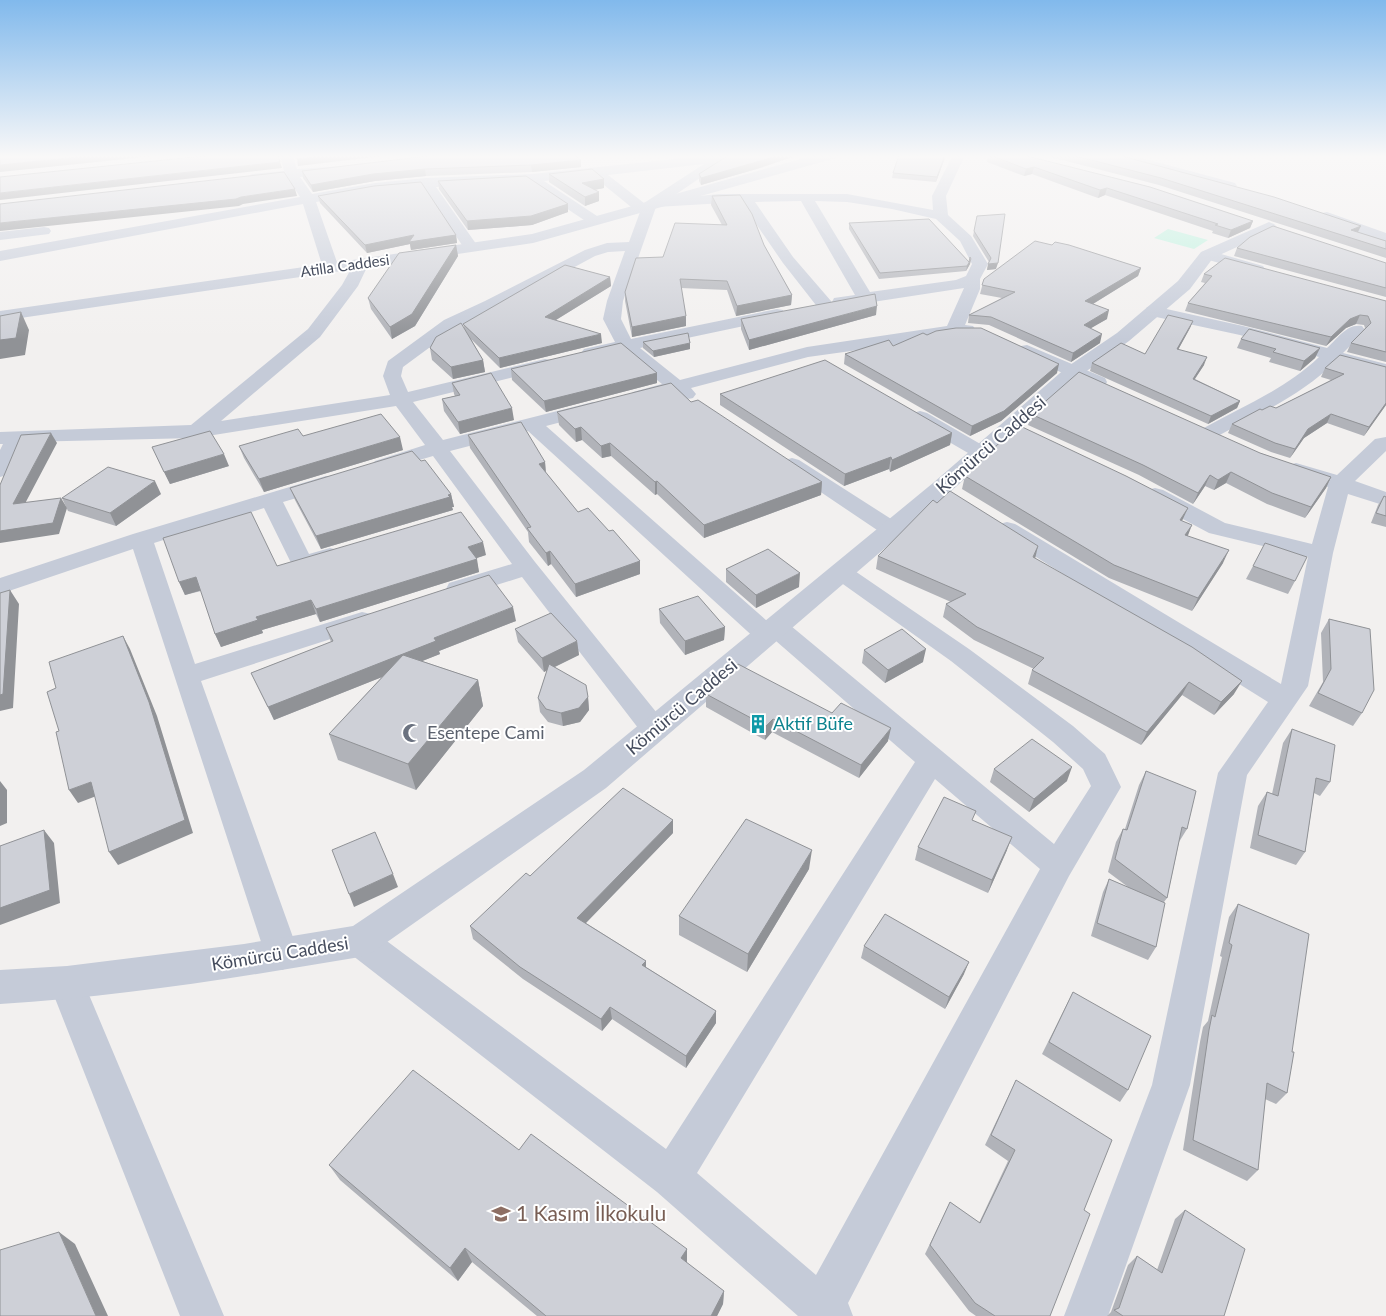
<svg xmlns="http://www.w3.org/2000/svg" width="1386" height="1316" font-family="Lato,sans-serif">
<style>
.green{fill:#bcf2de}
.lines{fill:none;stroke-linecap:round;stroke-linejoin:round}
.minor{fill:#c5cbd8;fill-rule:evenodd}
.tertiary{fill:#c5cbd8;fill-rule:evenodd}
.wall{fill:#b1b3b9}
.shaded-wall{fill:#909296}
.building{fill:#ced0d7;stroke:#909296}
.labels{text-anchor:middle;stroke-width:4;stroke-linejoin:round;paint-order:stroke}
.far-street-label{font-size:15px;fill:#464d5e;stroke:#fff}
.street-label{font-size:18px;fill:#464d5e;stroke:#fff}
.culture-label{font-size:18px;fill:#0d838f;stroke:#fff;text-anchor:start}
.worship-label{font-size:18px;fill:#5b616d;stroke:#fff;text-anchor:start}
.near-education-label{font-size:21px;fill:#785e54;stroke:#fff;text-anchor:start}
</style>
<rect width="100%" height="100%" fill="#f2f0ef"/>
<!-- green -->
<path class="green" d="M1168,229L1208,240L1194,249L1154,238Z"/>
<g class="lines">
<!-- minor -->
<path class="minor" d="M280,155H292L297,169L342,166L343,169L342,172L300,177L312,194L375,183L426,178L532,174L713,155H737L725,161L669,199L719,194H847L933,210L932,196L953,155H965L946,196L948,215L971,236L988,264L980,279V289L965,325L973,326L976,330L973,334L808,357L691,388L696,394L693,398C684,400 680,399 673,393L640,402L633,400L630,396L633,392L662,384L622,352L590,358L584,357L581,353L584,349L615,342L603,319L607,301L625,251L608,252L595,256L497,309L456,328L403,367L401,376L408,392L545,359L551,360L554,364L551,368L413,402L443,440L593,402L600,404L603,408L600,412L546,426L767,621L776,618L785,621L1054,844L1091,786L1083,769L1053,742L951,661L833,577L829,572L833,567L841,564L849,567L969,649L1073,726L1105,754L1121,787L1069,876L848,1303L853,1316H798L657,1192L348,952L343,941L348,930L360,926L372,930L666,1149L915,762L776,641L767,644L758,641L528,431L450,451L535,562L665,723L669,730L665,737L655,741L645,737L522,577L458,597L449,595L446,589L449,583L512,564L433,456L382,471L375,469L372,465L375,461L425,445L396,406L195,438L24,442L7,475L0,477V450L3,444H0V432L191,425L308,329L342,285L356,260H366L369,263L358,286L320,337L221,421L390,395L383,376L388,361L444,320L485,301L585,250L607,243L629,242L640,212L636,211L593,176L544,181L600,218L602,221L600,224H590L527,182L436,187L479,248L476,251H466L423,187L375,191L316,202L339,268L337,271H325L323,268L303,204L0,261V251L300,197L288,178L252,182L245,178L252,174L284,171ZM704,164L644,203L608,175ZM801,201L855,295L834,298L832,302L834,306L840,307L964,288L947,326L807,347L680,380L640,348L777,319L783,318L785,314L783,310L777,309L631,339L621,319L623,301L656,207L741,202L783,263L819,309H831L833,305L831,301L793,257L755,202ZM815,201L847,202L892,209L936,219L960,241L972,264L966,276L956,280L870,292ZM935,779L1040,869L816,1275L697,1173Z
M1109,155H1130L1235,183L1237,186L1230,190L1111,158Z
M1327,212L1386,233V242L1322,219L1320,216L1322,213Z
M44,227L49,228L51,231L49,234L0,240V232Z
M1207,250L1263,266L1265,269L1263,272L1257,274L1202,258L1199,255L1202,252Z
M1153,306L1243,326L1327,348C1337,339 1347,323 1362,326L1365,330L1362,334L1343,353L1386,364V376L1335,362C1302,395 1257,415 1216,437L1209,439L1202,437L1199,433L1202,429C1241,407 1286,389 1319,357L1240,335L1147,315L1145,311L1147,307Z
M1027,345L1105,378L1107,382L1105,386L1098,388L1091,386L1021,354L1018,350L1021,346Z
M920,411L927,413L989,449L992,453L989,457L982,459L975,457L913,421L910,417L913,413Z
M1386,437V451L1355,481L1386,492V506L1348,494L1333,553L1308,686L1247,775L1190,1085L1108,1316H1064L1152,1085L1218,773L1268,702L999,534L996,529L999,524L1007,522L1015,524L1281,684L1308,557L1209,533L1147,500L1144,495L1147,490L1155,488L1163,490L1225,523L1312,544L1328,487L1289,473L1285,469L1289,465L1296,463L1337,475L1375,439Z
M792,458L799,460L899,524L902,529L899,534L891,536L883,534L785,468L782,464L785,460Z
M326,476L334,477L337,482L334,487L283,502L309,554L330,548L338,550L342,555L338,560L302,571L294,569L264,508L154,543L195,664L362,612L371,614L375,620L371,626L201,681L299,954L294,965L282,970L270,965L265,954L133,549L0,594V578L133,534Z
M67,967L79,971L224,1316H180L49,983L55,971Z"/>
<!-- tertiary -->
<path class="tertiary" d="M815,155H837L836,158L533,243L0,321V311L532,234Z
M1269,222L1274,224L1277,227L1274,230L1213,258L1190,289L1129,341L1081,375L949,493L606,788L373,952L360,957C241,977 121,997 0,1004V970L67,966L244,944L353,926L584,770L933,483L1067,367L1117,333L1178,281L1201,252Z"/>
</g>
<!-- wall -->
<path class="wall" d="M946,155L936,182L892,178L893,173Z
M988,155H1023L1253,221L1250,228L1228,238L1212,233L1213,231L1105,195L1098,198L1032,174L1024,176L987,162Z
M1043,155H1118L1386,241V258L1159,185Z
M581,160V167L532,172L426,176L375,181L313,192L303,178L302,171Z
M760,168L701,185L699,181V174Z
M549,174L604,179V188L594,190L599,201L585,206L549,182Z
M438,181L568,204V212L532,225L468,230L439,189Z
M318,196L456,235L457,243L411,250L410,244L367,253L320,203Z
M712,196L764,245L792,295L791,305L736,316L727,290L681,288L686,326L632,337L625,301V292L663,257L722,225L711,205Z
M977,216L996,269L987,270L989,262L973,236Z
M849,223L969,262L971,259L970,264L966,271L879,279L849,229Z
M456,245L458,256L415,326L392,339L371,309L368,298Z
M1237,248L1386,263V297L1234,256Z
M1141,268L1138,276L1093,304L1107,319L1090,328L1100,343L1071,362L989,325L968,323L969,315L1002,298L980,294L984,279Z
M1204,274L1386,301V362L1347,352L1351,343L1365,328L1364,325L1356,324L1346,328L1326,346L1185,311L1188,303L1205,283L1201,282Z
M610,277L611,286L556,320L602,343L500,368L471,339L483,360L485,372L453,379L432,360L430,348L464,328L463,324Z
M876,315L749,350L741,329V319Z
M1193,321L1190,328L1178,350L1204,365L1195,379L1240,401L1237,408L1208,424L1090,371L1092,363L1145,354Z
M927,335L1057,373L1001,421L970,436L844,364L845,354L893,346Z
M1241,339L1320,348L1315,358L1300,371L1269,362L1271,358L1237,348Z
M643,342L690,349L654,357L643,348Z
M1386,367V405L1364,436L1327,423L1304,438L1290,458L1271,452L1228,433L1232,424L1262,410L1276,408L1331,380L1321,377L1325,368Z
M511,369L657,373V383L546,412L512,380Z
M452,383L514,420L460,434L444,411L442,399L455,396L454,394Z
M720,394L952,433L950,445L890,472L889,469L844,486L720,405Z
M691,402L822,482L821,495L704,538L657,494L655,495L611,456L602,458L582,440L576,442L559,425L557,412Z
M1031,414L1260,453L1331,477L1326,488L1305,518L1267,504L1226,483L1214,490L1205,486L1193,504L1139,475L1028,425Z
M468,435L545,462L546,473L578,512L609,531L640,561V574L576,597L551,564L548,566L529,542L528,532L470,448Z
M303,436L403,450L264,492L244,458L239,446Z
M152,447L229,466L170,484Z
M421,461L451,494L454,507H452L453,510L321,549L295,500L290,488Z
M965,476L1182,521L1188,536L1223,563L1192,611L1109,578L962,489Z
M161,494L116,526L68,511L62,498Z
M1384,496L1386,497V527L1371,523L1378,505Z
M937,503L1035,558L1234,694L1214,715L1182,695L1141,745L1028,684L1032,670L1034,669L974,640L943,617L946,604L951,602L876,569L878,556Z
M486,555L476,558L479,572L320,622L316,614L262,630L263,633L221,647L215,634L201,591L185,595L179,582Z
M1253,566L1295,581L1288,594L1246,579Z
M726,569L799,587L756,608L726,582Z
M659,609L725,627L724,640L685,655L660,623Z
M1329,619L1362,713L1353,726L1309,706L1323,682L1321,633Z
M516,621L439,651L440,654L422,661L478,680L483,706L416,790L338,760L329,734L382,677L274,720L251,673L331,642L326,628Z
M515,629L577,641L579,655L555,667L588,697L589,710L580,722L563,726L548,722L540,712L538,698L547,670L544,672L518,642Z
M864,650L923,662L885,683L862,663Z
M706,694L832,713L888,741L859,778L772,732L765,740L706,707Z
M1292,729L1330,782L1320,796L1314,793L1305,852L1296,865L1250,848L1258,806L1267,792L1272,794L1283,743Z
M994,769L1067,781L1029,812L990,782Z
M1146,771L1187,829L1179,842L1167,898L1164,902L1156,947L1148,960L1091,936L1103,892L1109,879L1128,887L1108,872L1116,842L1123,829H1125L1139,785Z
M973,820L1007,850L988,893L915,860L918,847Z
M673,833L586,923L646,961V967L716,1011V1023L686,1068L612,1019L602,1031L523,979L473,939L470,926L530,876Z
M809,869L747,972L679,935V916Z
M1238,904L1292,1052L1287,1093L1276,1104L1265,1099L1258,1170L1247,1181L1183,1150L1200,1042L1203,1027L1208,1021L1222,957L1220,956L1229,917Z
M864,946L964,974L945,1009L861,958Z
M1073,992L1128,1090L1120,1102L1042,1054Z
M1016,1080L1084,1210L1050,1316H976L969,1311L925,1254L950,1202L979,1223L1008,1161L985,1145Z
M519,1150L687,1249V1263L724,1291L723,1304L717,1316H537L472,1262L458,1281L340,1180L329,1165Z
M1185,1210L1224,1316H1107L1111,1312L1128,1265L1137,1256L1157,1270L1175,1219Z"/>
<!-- shaded-wall -->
<path class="shaded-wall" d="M97,155H164L0,172V165Z
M333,155H392L298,166L297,159Z
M779,155H799L760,168L701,185V178Z
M945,155H946L936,182L937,177Z
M581,160V167L532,172L531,165Z
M280,162L282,168L0,200V193Z
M1034,167L1032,174L1024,176L1026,169Z
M425,169L426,176L375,181L313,192L311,185L373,174Z
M604,179V188L583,192L582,183Z
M1107,188L1105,195L1098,198L1100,190Z
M295,189L297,196L243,204L239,206L0,231V223L241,197Z
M599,192V201L585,206V197Z
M568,204V212L532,225L468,230L467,221Z
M1253,221L1250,228L1228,238L1231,230Z
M1361,226L1357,234L1348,238L1351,230Z
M414,235H456L457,243L411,250L410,244L367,253L365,245Z
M456,245L458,256L415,326L392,339L390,327Z
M971,259L970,264L966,271L967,266Z
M998,263L996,269L987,270L988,264Z
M1141,268L1138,276L1083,310L1085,301Z
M610,277L611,286L546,326L545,317Z
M792,295L791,305L736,316L737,306Z
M877,306L876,315L749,350V340Z
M1109,310L1107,319L1081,334L1084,325Z
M21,312L29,330L25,355L0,359V340Z
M1360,315L1356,324L1346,328L1326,346L1331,337L1350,319Z
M686,316V326L632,337V327Z
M1193,321L1190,328L1174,357L1177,349Z
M601,334L602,343L500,368L499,358Z
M1102,334L1100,343L1071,362L1073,353Z
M690,343V349L654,357L653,351Z
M1320,348L1315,358L1300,371L1304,361Z
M1207,357L1204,365L1190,386L1193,379Z
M483,360L485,372L453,379L451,367Z
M1059,364L1057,373L1001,421L970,436L972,426Z
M657,373V383L546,412L544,401Z
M1240,401L1237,408L1208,424L1211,416Z
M1386,403V405L1364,436L1369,427Z
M512,408L514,420L460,434L458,422Z
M1331,414L1327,423L1304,438L1290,458L1295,449L1308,429Z
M581,427L582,440L576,442L575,429Z
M51,433L57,443L19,515L13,504Z
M952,433L950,445L890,472L892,460Z
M400,437L403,450L264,492L259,479Z
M610,443L611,456L602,458L601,446Z
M224,454L229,466L170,484L164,472Z
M891,457L889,469L844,486L845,474Z
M545,462L546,475L539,464Z
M1231,472L1226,483L1214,490L1218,480Z
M1210,475L1205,486L1193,504L1198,493Z
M1331,477L1326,488L1305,518L1311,507Z
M155,481L161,494L116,526L110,513Z
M657,481V494L655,495V482Z
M822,482L821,495L704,538V525Z
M451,494L454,507H452L453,510L321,549L316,536Z
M61,498L67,508L59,534L0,543V531Z
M1188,508L1182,521L1180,520Z
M1192,525L1187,538L1185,535Z
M483,542L486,555L471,560L468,547Z
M1038,546L1035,559L1033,557Z
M1229,550L1223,563L1192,611L1198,598Z
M550,551L551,564L548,566L546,553Z
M477,559L479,572L320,622L316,609Z
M640,561V574L576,597L575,584Z
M800,573L799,587L756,608V595Z
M196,577L202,590L185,595L179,582Z
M10,590L19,604L13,708L0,711V695Z
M311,600L316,614L262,630L256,617Z
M513,607L516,621L439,651L440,654L274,720L268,707L434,638Z
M258,620L263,633L221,647L215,634Z
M725,627L724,640L685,655V641Z
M123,636L130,649L157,716L193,833L118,865L109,852Z
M577,641L579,655L544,672L542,658Z
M926,649L923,662L885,683L888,670Z
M478,680L483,706L416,790L408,764Z
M1242,681L1234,694L1214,715L1221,702Z
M1189,682L1182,695L1141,745L1147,732Z
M588,697L589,710L580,722L563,726L561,713Z
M773,719L772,732L765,740L766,726Z
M891,728L888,741L859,778L861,765Z
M1072,767L1067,781L1029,812L1034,799Z
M0,781L7,790V823L0,826Z
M91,782L99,795L78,803L69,790Z
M673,820V833L579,930L577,918Z
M44,830L54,843L60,903L0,925V908Z
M1012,837L1007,850L988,893L992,880Z
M812,850L809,869L747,972L748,954Z
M393,874L398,887L354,907L349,894Z
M646,961V973L642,965Z
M969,962L964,974L945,1009L949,997Z
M610,1007L612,1019L602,1031L601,1019Z
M716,1011V1023L686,1068V1056Z
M59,1232L75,1244L108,1316H96Z
M465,1248L472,1262L458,1281L450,1268Z
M687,1249V1263L681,1258Z
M724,1291L723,1304L717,1316H711Z"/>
<!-- building -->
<path class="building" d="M0,155H97L0,165Z
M213,155H278L280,162L0,193V177Z
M295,155H333L297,159Z
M437,155H574L581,160L531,165L425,169L373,174L311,185L302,171Z
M729,155H779L760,161L701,178L699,174Z
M899,155H945L937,177L893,173Z
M990,155H1023L1150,187L1253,221L1231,230L1215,225L1218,224L1107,188L1100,190L1034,167L1026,169Z
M1072,155H1118L1274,197L1361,226L1351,230L1386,241V249L1161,178Z
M592,169L604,179L582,183L599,192L585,197L549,174Z
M284,172L295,189L241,197L236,199L0,223V204Z
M526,176L568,204L531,216L467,221L438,181Z
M421,182L456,235L409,242L414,235L365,245L318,196L374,186Z
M740,195L752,214L764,245L792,295L737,306L727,281L680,279L686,316L632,327L625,292L636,258L663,257L675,223L727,225L712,196Z
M1005,214L998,263L988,264L991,258L974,231L977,216Z
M929,219L969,262L970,257L971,259L967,266L880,273L849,223Z
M1273,226L1386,263V288L1237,248L1250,237Z
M1035,241L1052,245L1055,242L1069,245L1141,268L1085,301L1109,310L1084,325L1102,334L1073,353L991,317L969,315L1015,292L982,285L984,279Z
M456,245L412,314L390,327L368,298L399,253Z
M1225,258L1386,301V352L1351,343L1371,323L1368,316L1360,315L1350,319L1331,337L1188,303L1212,276L1204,274Z
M565,265L610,277L545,317L601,334L499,358L463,324Z
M875,294L877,306L749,340L741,319Z
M21,312L16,338L0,340V316Z
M1168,315L1193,321L1177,349L1207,357L1193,379L1240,401L1211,416L1092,363L1121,343L1145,354Z
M461,323L483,360L451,367L430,348L436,337Z
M956,328H981L1059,364L1004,411L972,426L845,354L889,340L893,346L923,333L927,335L936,331Z
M1249,329L1320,348L1304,361L1273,352L1276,349L1241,339Z
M688,333L690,343L653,351L643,342Z
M621,343L657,373L544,401L511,369Z
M1340,355L1386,367V403L1369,427L1331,414L1308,429L1295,449L1275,443L1232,424L1260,409L1262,410L1270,406L1276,408L1344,374L1325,368Z
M825,360L952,433L892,460L891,457L845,474L720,394Z
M1079,372L1260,453L1331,477L1311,507L1272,493L1231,472L1218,480L1210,475L1198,493L1143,465L1031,414Z
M491,373L512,408L458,422L442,399L460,395L452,383Z
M671,383L691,402L698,400L822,482L704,525L657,481L655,482L610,443L601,446L581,427L575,429L557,412Z
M381,414L400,437L259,479L239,446L298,429L303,436Z
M521,422L545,462L539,464L578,512L588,508L609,531L613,530L640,561L575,584L550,551L546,553L527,528L531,527L468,435Z
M1018,425L1126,476L1188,508L1180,520L1192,525L1185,535L1229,550L1198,598L1114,565L965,476Z
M210,431L224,454L164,472L152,447Z
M51,433L13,504L61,498L53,523L0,531V485L21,435Z
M412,451L421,461L425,460L451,494L448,495L450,497L316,536L290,488Z
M108,467L155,481L110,513L62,498Z
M950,491L1038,546L1033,557L1192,647L1242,681L1221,702L1189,682L1147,732L1032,670L1044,658L977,627L946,604L966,594L878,556L933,500L937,503Z
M1384,496L1386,497V516L1376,513Z
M251,512L277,566L461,512L483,542L468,547L477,559L316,609L311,600L256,617L258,620L215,634L196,577L179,582L163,538Z
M1265,543L1307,557L1295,581L1253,566Z
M768,549L800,573L756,595L726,569Z
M489,575L513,607L434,638L436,641L268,707L251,673L333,641L326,628Z
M10,590L3,694L0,695V593Z
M698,596L725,627L685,641L659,609Z
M551,613L577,641L542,658L515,629Z
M1329,619L1370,629L1374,690L1362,713L1318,693L1331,669Z
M902,629L926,649L888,670L864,650Z
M123,636L149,702L185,820L109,852L91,782L69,790L56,732L59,731L47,692L56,688L49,662Z
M403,655L478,680L408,764L329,734Z
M549,664L586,685L588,697L579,708L561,713L546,709L538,698Z
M738,664L832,713L841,703L891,728L861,765L773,719L766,726L706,694Z
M1292,729L1335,745L1330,782L1316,778L1305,852L1258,835L1267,792L1278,796Z
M1032,739L1072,767L1034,799L994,769Z
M1146,771L1196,791L1187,829L1182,827L1167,898L1115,859L1123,829L1127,830Z
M623,788L673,820L577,918L646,961L642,965L716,1011L686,1056L610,1007L601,1019L520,967L470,926L526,873L530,876Z
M944,797L976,811L972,820L1012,837L992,880L918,847Z
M746,819L812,850L748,954L679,916Z
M44,830L50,890L0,908V846Z
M375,832L393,874L349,894L332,850Z
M1109,879L1165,903L1156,947L1097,923Z
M1238,904L1309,934L1292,1052H1294L1287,1093L1267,1083L1258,1170L1193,1140L1209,1030L1212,1015L1215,1017L1232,945L1229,943Z
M885,914L969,962L949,997L864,946Z
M1073,992L1151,1036L1128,1090L1049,1042Z
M413,1070L519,1150L531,1134L687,1249L681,1258L724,1291L711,1316H546L465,1248L450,1268L329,1165Z
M1016,1080L1112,1140L1084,1210L1090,1214L1050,1316H995L975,1303L930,1245L950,1202L980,1223L1015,1150L991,1135Z
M1185,1210L1245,1249L1224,1316H1123L1114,1310L1119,1308L1137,1256L1162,1273Z
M59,1232L96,1316H0V1250Z"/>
<!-- sky -->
<linearGradient id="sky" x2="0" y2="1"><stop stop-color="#81b9ec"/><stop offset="0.46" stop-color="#f9f8f8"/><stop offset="1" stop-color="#f9f8f8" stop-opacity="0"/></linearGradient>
<rect width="1386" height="340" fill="url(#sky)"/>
<!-- icons -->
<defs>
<g id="building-bare" transform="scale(1.5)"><path d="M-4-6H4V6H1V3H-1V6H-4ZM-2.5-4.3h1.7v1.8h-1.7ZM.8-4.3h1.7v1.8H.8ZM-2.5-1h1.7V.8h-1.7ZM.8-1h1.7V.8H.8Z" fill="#0f9aa8" stroke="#fff" stroke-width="2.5" paint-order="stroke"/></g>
<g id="mosque-bare" transform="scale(1.5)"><path d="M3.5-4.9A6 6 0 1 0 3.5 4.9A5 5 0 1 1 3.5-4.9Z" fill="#6b7280" stroke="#fff" stroke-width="2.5" paint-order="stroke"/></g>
<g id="school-bare" transform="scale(1.5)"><path d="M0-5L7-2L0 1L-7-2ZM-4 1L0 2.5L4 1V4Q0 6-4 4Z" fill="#8d6e63" stroke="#fff" stroke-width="2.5" paint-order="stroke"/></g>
</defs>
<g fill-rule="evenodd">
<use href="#building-bare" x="758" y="724"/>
<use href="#mosque-bare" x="412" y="733"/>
<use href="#school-bare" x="501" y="1214"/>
</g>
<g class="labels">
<!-- far-street labels -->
<g class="far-street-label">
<text transform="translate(345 266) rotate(-8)" y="5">Atilla Caddesi</text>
</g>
<!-- street labels -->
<g class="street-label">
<text transform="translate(991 445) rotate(-41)" y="6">Kömürcü Caddesi</text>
<text transform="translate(682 707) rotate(-40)" y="6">Kömürcü Caddesi</text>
<text transform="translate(280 954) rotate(-9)" y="6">Kömürcü Caddesi</text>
</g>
<!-- culture labels -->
<g class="culture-label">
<text x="773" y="730">Aktif Büfe</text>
</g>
<!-- worship labels -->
<g class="worship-label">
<text x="427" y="739">Esentepe Cami</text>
</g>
<!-- near-education labels -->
<g class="near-education-label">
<text x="516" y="1221">1 Kasım İlkokulu</text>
</g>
</g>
</svg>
